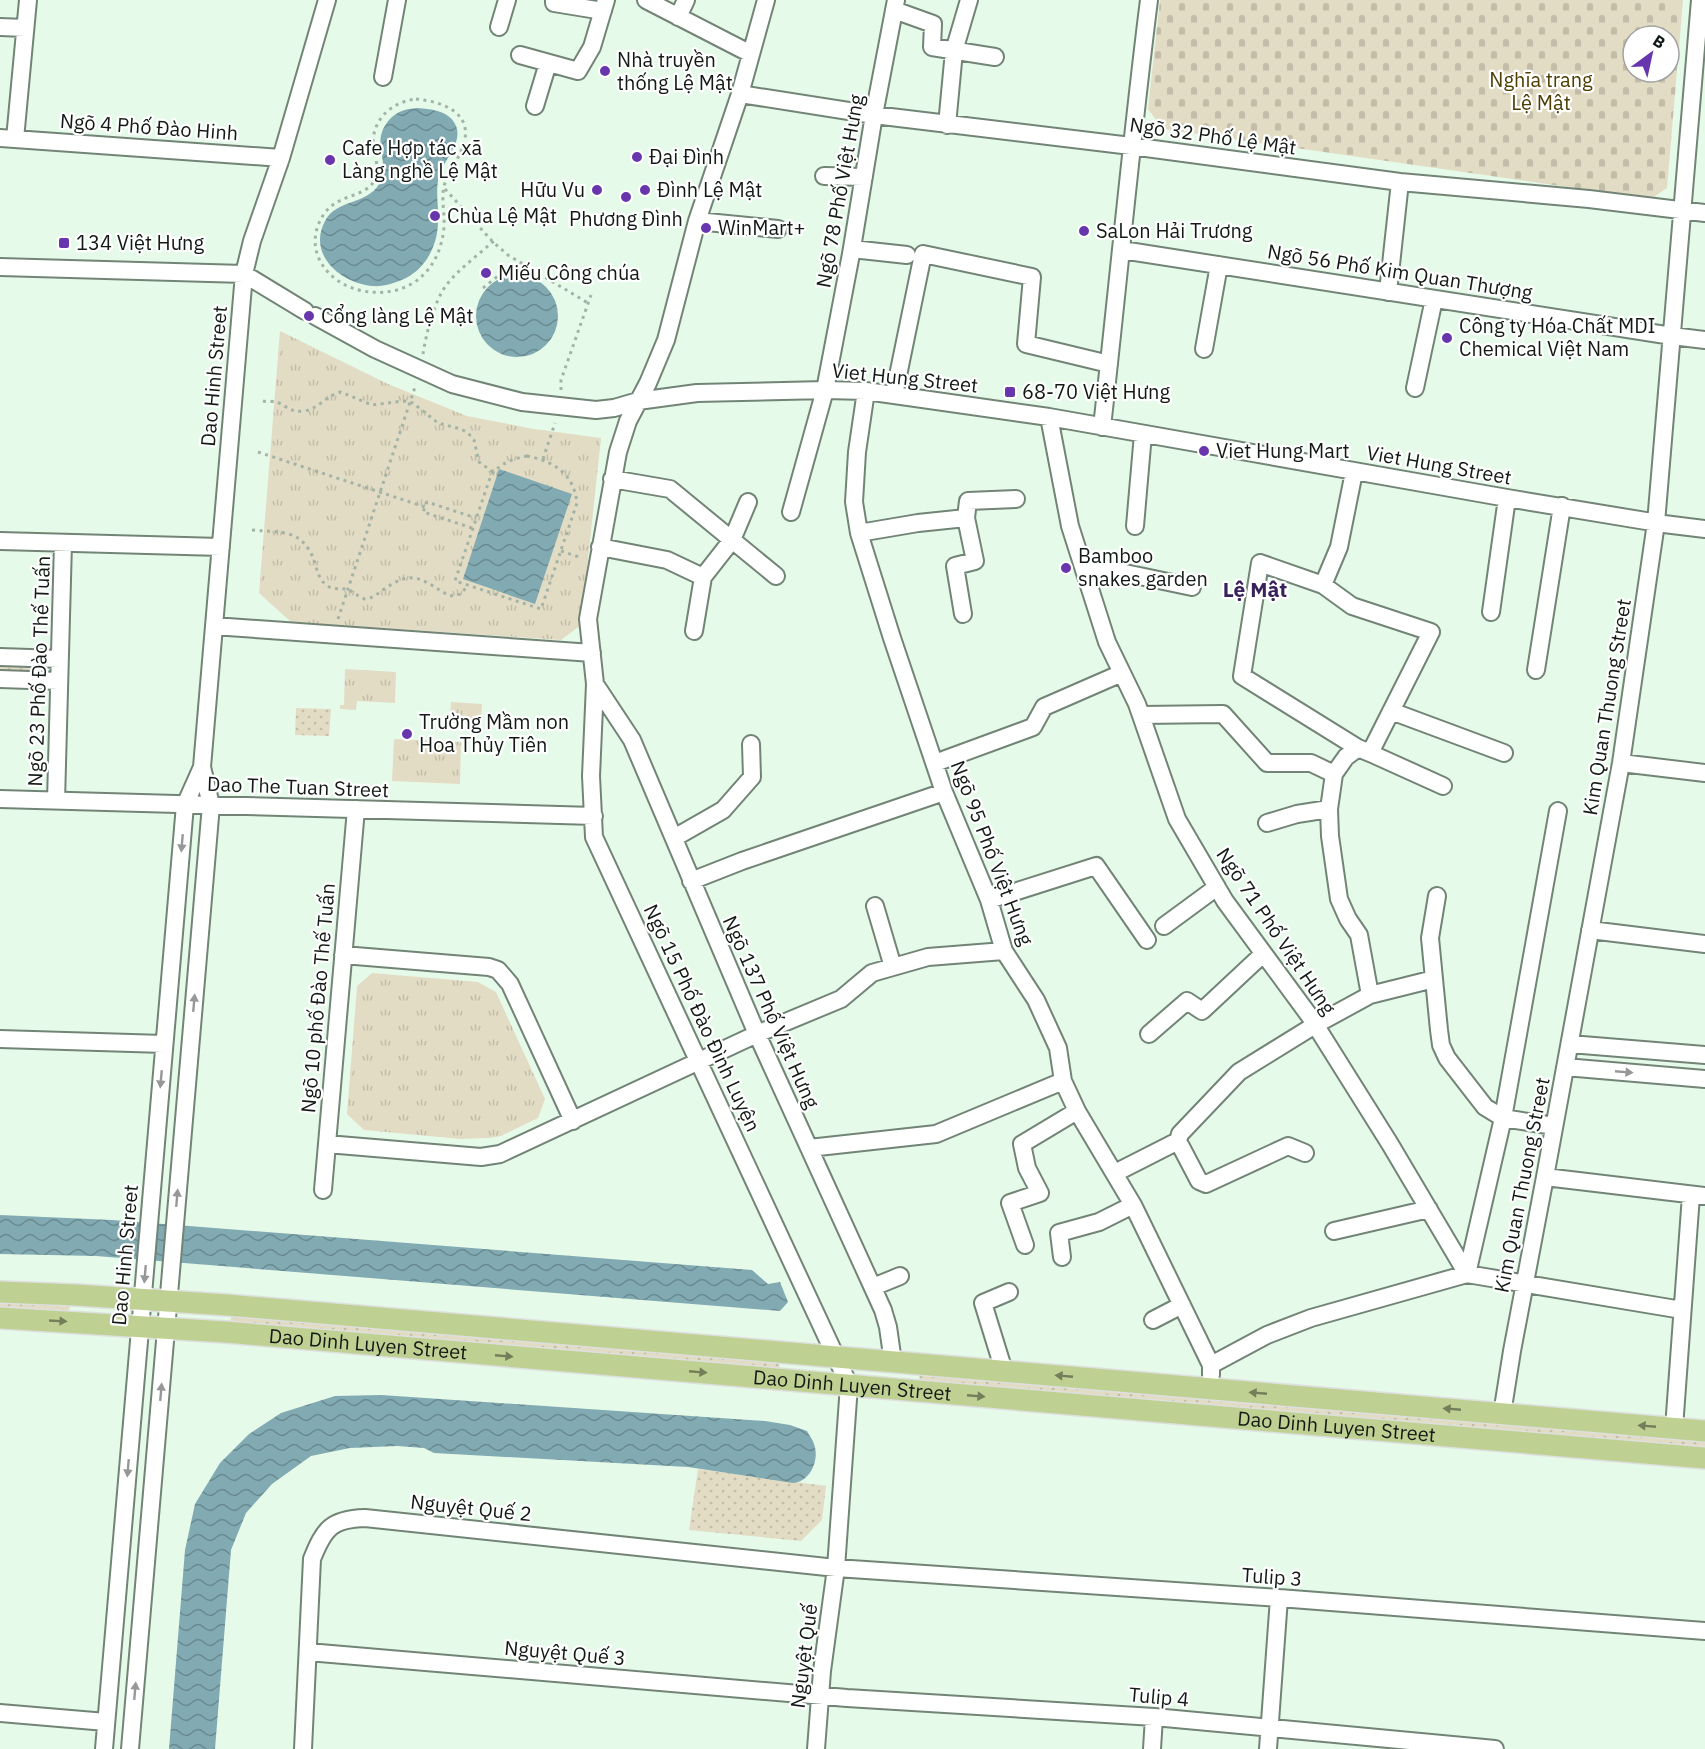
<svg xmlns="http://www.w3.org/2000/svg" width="1705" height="1749" font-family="'IBM Plex Sans',sans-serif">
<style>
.grass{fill:url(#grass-dots)}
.cemetery{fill:url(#cemetery-stones);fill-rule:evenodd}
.park{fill:url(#park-tufts)}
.water{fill:url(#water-waves)}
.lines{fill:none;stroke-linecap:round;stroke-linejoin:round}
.minor-casing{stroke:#728476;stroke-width:20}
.major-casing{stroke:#dedfde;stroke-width:24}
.path{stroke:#a3b3a6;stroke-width:3;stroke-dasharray:3 4.5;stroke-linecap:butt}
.minor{stroke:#fff;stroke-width:16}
.major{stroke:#bfd192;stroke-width:21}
.oneway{fill:#959896}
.oneway2{fill:#727f5a}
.poi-dot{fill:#6735ac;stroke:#fff;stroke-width:2}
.labels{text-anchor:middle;stroke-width:4.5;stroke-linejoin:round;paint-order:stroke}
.poi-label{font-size:20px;fill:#131a15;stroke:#fff;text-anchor:start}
.park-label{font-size:20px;fill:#4c3e01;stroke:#fff}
.street-label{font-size:20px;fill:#131a15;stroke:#fff}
.neighbourhood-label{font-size:21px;font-weight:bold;fill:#38225c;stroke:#fff}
</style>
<defs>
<pattern id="grass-dots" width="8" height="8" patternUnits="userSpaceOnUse" patternTransform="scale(1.5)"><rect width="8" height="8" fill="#e3dcc4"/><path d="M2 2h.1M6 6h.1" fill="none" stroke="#c2bca8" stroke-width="1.8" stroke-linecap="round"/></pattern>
<pattern id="cemetery-stones" width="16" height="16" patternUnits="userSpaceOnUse" patternTransform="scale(1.5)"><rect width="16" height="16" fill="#e3dcc4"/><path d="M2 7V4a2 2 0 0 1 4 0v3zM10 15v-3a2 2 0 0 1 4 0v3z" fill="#c2bca8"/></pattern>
<pattern id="park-tufts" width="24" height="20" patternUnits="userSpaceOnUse" patternTransform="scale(1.5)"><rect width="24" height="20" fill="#e3dcc4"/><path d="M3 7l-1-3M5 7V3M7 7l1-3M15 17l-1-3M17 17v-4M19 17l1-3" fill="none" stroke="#c2bca8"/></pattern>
<pattern id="water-waves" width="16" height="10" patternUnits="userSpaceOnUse" patternTransform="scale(1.5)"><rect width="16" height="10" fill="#82aab2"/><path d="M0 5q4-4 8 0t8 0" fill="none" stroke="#698a90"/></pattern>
</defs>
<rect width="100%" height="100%" fill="#e6faea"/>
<!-- grass -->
<path class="grass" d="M0,663L35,665L34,674L0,673Z
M296,708L331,709L329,736L295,735Z
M0,1300L69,1304L70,1308L66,1313L0,1311Z
M232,1315L778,1362L780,1366L778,1369L232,1324L230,1321Z
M921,1374L1705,1439V1450L920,1381L919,1377Z
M698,1469L826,1486L822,1520L801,1541L689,1530Z"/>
<!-- cemetery -->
<path class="cemetery" d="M1160,0H1683L1667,188L1651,199L1163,129L1148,109ZM1633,36H1669V72H1633Z"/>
<!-- park -->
<path class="park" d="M280,331L388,384L467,416L534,429L601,438L581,625L561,640L291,622L259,593Z
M345,669L396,672L395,703L357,701L356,710L340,709V705H344Z
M451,702L482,704L481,722L450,721Z
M394,739L461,742L460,784L392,781Z
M372,973L478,982L496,992L545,1099L538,1118L501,1136L489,1138L461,1139L364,1130L347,1114L357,986Z"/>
<!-- water -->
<path class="water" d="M417,108C432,109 450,111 456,126C463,143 443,161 439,176C435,191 439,206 438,221C438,244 427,267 406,278C395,283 384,287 372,286C341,283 307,255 325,221C336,199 367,205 379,184C392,161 369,144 389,120C397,111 406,109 417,108Z
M476 316a41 41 0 1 1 82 0a41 41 0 1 1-82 0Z
M499,469L572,494L535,604L463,579Z
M0,1215L112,1220L752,1270L768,1284L780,1282L788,1302L780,1311L96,1256L0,1254Z
M381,1395L765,1421L790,1425L807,1431C809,1435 813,1440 814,1444C820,1460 810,1482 793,1483L688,1467L434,1453L424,1448L397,1446L350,1448L311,1456L272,1484L246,1513L231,1550L215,1749H169L185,1550L195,1504L220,1463L249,1434L281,1413L335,1396Z"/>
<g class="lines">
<!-- minor casing -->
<g class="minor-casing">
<path id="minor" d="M554,0V3L603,11
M646,0L751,54
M766,0L740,94L697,221L666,340L648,383L628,421L618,452L588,619L595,684L591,776L594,837L849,1385L836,1568L822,1671L816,1749
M894,10L933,24L932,47L995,57
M678,17L686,0
M0,27L25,28
M499,27L507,0
M520,55L578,71L592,47L606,0
M383,77L397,0
M740,94L874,115L1131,146L1400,182L1589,199L1705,213
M535,106L548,63
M947,125L954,51L969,0
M0,138L281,158
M15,139L28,0
M824,176L864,177
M697,221L778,229
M852,249L907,255
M1122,250L1672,336L1705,340
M0,267L244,274
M244,274L305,311
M1388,292L1400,182
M315,316L375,349L452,384L522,402L596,410L614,408L638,401L697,393L825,390L866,391L1049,417L1507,498L1664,524L1705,529
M1204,349L1219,265
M1415,388L1434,299
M866,391L857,452L854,502L859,533L892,638L944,792L989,900L1004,951L1036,1000L1058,1048L1063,1081L1077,1111L1133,1205L1211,1365
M894,395L923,254L1032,277L1026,344L1109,364
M1049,417L1070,526L1107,642L1137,704L1177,819L1225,901L1311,1018L1390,1144L1467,1274
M1102,427C1118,285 1131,142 1149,0
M612,479L670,489L776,576
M791,512L825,390L851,254L874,115L896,0
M1135,526L1143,434
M859,533L918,523L966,518
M0,541L221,547
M600,547L667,560L703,577L694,631
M1260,563L1323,585L1352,606L1431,632L1370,753L1358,748L1242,676Z
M1082,564L1192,587
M703,577L732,540L748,502
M1323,585L1339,547L1354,472
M1491,612L1507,498
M963,614L955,566L975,561L966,518L968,501L1016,499
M214,626L592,653
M0,657L60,659
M1536,670L1562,506
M0,679L59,681
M595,684L632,740L757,1034L883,1310L888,1327L893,1362
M1391,711L1504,753
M1141,715L1223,714L1267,763H1311L1334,774
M1358,748L1346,757L1334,774L1329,809L1330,836L1339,899L1348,919L1359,935L1370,995L1434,979
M1370,753L1443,786
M935,763L1033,727L1044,707L1122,673
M1621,763L1705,773
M0,799L594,816
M56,801L63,543
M1267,823L1297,814L1329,809
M674,838L723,810L752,777L751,744
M691,881L742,861L944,792
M1437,896L1430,938L1439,1030L1441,1045L1447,1058L1485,1107L1503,1118L1554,1126
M989,900L1096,866L1147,940
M875,906L893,967
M1164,926L1217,887
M1590,930L1705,944
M343,955L489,967L498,970L510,984L573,1121
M1149,1034L1187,1001L1202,1011L1263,954
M0,1039L164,1044
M1570,1044L1705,1055
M1565,1067L1705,1079
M1178,1141L1199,1181L1206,1184L1288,1146L1305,1153
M327,1144L481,1157L500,1154L757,1034L841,999L872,973L928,957L1004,951
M809,1148L936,1134L1063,1081
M1115,1173L1178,1141L1180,1134L1239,1072L1315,1025L1370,995
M1545,1177L1705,1196
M323,1190L356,809
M1334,1231L1429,1209
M1025,1245L1010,1203L1040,1193L1027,1168L1022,1144L1077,1111
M1062,1257L1059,1233L1099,1222L1133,1205
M1467,1274L1503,1118L1558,811
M873,1287L900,1276
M1153,1320L1182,1305
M1004,1371L983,1303L1009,1292
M1211,1375V1365L1267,1335L1311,1318L1467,1274L1682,1310
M1502,1414L1512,1351L1545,1177L1621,763L1656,523L1700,0
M1674,1428L1691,1195
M308,1652L847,1698L1154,1717L1495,1749
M0,1713L106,1722
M104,1749L185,805L202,767L244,274L252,241L281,158L327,0
M130,1749L211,805L202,767
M303,1749L312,1559C324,1529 331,1519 365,1518L836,1568L1279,1598L1705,1631
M1152,1749L1154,1717
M1268,1749L1279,1598"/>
</g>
<!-- major casing -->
<g class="major-casing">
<g id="major">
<path d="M0,1292L76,1295L227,1305L1705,1431"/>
<path id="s1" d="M0,1318L225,1332L1705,1458"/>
</g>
</g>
<!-- path -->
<path class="path" d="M416,99C445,102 476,114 462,149C457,162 448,172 444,186C441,199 445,213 444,227C440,272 408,299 363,291C326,284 301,248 324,214C338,193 367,198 375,179C380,169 375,158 373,148C371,120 391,102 416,99Z
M445,189L493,242L508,255L588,303
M483,288L498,276L523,265
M423,354C426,334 435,298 448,283C462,266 481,253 497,238
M561,390V380L591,295
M263,401C267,402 273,401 277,402C286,406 292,413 303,411C318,410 326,395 341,392L372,405L403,401L413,403L438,423L461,429L468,433L474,440L479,462L493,472
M258,452L425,507
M527,456C554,461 574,474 577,503L541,609L455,581L491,475C501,463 512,459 527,456Z
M543,459L555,423
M472,528L423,512L427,502L476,518
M252,530C282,533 301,528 314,560C317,569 318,578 326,585C334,591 341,587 349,590C355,593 359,597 365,599C374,598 378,593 386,588C415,567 425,583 450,596L461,594L468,585
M561,551L582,558
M338,619L416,384"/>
<!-- minor -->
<use href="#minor" class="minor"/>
<!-- major -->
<use href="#major" class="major"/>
</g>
<!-- one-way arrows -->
<defs><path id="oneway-solid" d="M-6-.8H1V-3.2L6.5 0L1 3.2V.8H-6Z" transform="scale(1.5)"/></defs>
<g class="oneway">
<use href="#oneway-solid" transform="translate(182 843) rotate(95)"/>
<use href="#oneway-solid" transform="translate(194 1003) rotate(-85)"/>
<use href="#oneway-solid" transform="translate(1624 1072) rotate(5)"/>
<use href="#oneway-solid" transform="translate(161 1079) rotate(95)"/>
<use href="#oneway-solid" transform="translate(177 1198) rotate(-85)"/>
<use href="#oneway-solid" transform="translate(145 1274) rotate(95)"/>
<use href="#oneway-solid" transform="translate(161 1392) rotate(-85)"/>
<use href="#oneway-solid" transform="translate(128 1468) rotate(95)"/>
<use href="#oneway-solid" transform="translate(135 1691) rotate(-85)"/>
</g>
<g class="oneway2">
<use href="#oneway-solid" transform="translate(58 1321) rotate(3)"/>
<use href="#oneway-solid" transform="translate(504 1356) rotate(5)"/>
<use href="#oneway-solid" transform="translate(698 1372) rotate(5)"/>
<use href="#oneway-solid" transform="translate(1064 1376) rotate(-175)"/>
<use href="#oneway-solid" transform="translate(1258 1393) rotate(-175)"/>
<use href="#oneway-solid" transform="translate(976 1396) rotate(5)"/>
<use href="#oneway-solid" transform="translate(1452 1409) rotate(-175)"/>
<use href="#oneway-solid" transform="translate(1647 1426) rotate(-175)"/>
</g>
<!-- markers -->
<g class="poi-dot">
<circle cx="605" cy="71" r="6"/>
<circle cx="637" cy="157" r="6"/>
<circle cx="330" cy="160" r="6"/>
<circle cx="597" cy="190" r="6"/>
<circle cx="645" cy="190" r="6"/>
<circle cx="626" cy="197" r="6"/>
<circle cx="435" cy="216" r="6"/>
<circle cx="706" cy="228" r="6"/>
<circle cx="1084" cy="231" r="6"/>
<rect x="58" y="237" width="12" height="12" rx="3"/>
<circle cx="486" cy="273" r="6"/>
<circle cx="309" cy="316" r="6"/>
<circle cx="1447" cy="338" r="6"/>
<rect x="1004" y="386" width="12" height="12" rx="3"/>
<circle cx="1204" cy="451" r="6"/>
<circle cx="1066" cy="568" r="6"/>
<circle cx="407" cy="734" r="6"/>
</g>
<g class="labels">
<!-- poi labels -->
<g class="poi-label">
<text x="617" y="67">Nhà truyền<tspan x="617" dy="23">thống Lệ Mật</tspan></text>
<text x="342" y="155">Cafe Hợp tác xã<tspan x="342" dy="23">Làng nghề Lệ Mật</tspan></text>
<text x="649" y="164">Đại Đình</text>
<text x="585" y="197" text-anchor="end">Hữu Vu</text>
<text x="657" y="197">Đình Lệ Mật</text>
<text x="447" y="223">Chùa Lệ Mật</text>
<text x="626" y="226" text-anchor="middle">Phương Đình</text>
<text x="718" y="235">WinMart+</text>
<text x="1096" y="238">SaLon Hải Trương</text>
<text x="76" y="250">134 Việt Hưng</text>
<text x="498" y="280">Miếu Công chúa</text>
<text x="321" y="323">Cổng làng Lệ Mật</text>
<text x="1459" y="333">Công ty Hóa Chất MDI<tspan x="1459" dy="23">Chemical Việt Nam</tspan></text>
<text x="1022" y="399">68-70 Việt Hưng</text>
<text x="1216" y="458">Viet Hung Mart</text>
<text x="1078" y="563">Bamboo<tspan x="1078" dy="23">snakes garden</tspan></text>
<text x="419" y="729">Trường Mầm non<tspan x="419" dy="23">Hoa Thủy Tiên</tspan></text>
</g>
<!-- park labels -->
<g class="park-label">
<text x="1541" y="87">Nghĩa trang<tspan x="1541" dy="23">Lệ Mật</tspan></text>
</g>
<!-- street labels -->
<g class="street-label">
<text transform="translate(149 127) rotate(4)" y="7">Ngõ 4 Phố Đào Hinh</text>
<text transform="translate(1213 136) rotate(8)" y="7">Ngõ 32 Phố Lệ Mật</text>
<text transform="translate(840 191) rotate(-80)" y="7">Ngõ 78 Phố Việt Hưng</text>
<text transform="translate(1400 272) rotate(9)" y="7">Ngõ 56 Phố Kim Quan Thượng</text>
<text transform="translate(214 376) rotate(-85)" y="7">Dao Hinh Street</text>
<text transform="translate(905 378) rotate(6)" y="7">Viet Hung Street</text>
<text transform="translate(1439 465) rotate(10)" y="7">Viet Hung Street</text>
<text transform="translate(39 671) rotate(-88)" y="7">Ngõ 23 Phố Đào Thế Tuấn</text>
<text transform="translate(1607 707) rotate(-81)" y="7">Kim Quan Thuong Street</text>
<text transform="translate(298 787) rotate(2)" y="7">Dao The Tuan Street</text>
<text transform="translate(992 853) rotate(69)" y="7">Ngõ 95 Phố Việt Hưng</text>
<text transform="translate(1276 931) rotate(56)" y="7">Ngõ 71 Phố Việt Hưng</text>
<text transform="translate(318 998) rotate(-85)" y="7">Ngõ 10 phố Đào Thế Tuấn</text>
<text transform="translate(771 1012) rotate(66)" y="7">Ngõ 137 Phố Việt Hưng</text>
<text transform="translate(702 1018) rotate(65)" y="7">Ngõ 15 Phố Đào Đình Luyện</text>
<text transform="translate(1522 1185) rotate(-79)" y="7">Kim Quan Thuong Street</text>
<text transform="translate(125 1255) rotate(-85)" y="7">Dao Hinh Street</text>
<text dy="7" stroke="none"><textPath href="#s1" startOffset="369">Dao Dinh Luyen Street</textPath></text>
<text dy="7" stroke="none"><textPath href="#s1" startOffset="855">Dao Dinh Luyen Street</textPath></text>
<text dy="7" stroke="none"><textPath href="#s1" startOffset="1341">Dao Dinh Luyen Street</textPath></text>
<text transform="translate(471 1508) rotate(6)" y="7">Nguyệt Quế 2</text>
<text transform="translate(1272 1577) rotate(4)" y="7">Tulip 3</text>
<text transform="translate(565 1653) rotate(5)" y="7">Nguyệt Quế 3</text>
<text transform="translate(804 1656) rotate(-83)" y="7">Nguyệt Quế</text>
<text transform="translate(1159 1697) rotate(5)" y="7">Tulip 4</text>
</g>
<!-- neighbourhood labels -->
<g class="neighbourhood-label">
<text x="1255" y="597">Lệ Mật</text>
</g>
</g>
<!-- north arrow -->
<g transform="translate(1651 54) rotate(33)"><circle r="28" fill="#ffffff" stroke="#a1a3a1" stroke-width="1.5"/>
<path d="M0-4.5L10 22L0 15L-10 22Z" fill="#6735ac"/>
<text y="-9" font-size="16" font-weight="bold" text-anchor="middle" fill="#131a15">B</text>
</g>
</svg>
